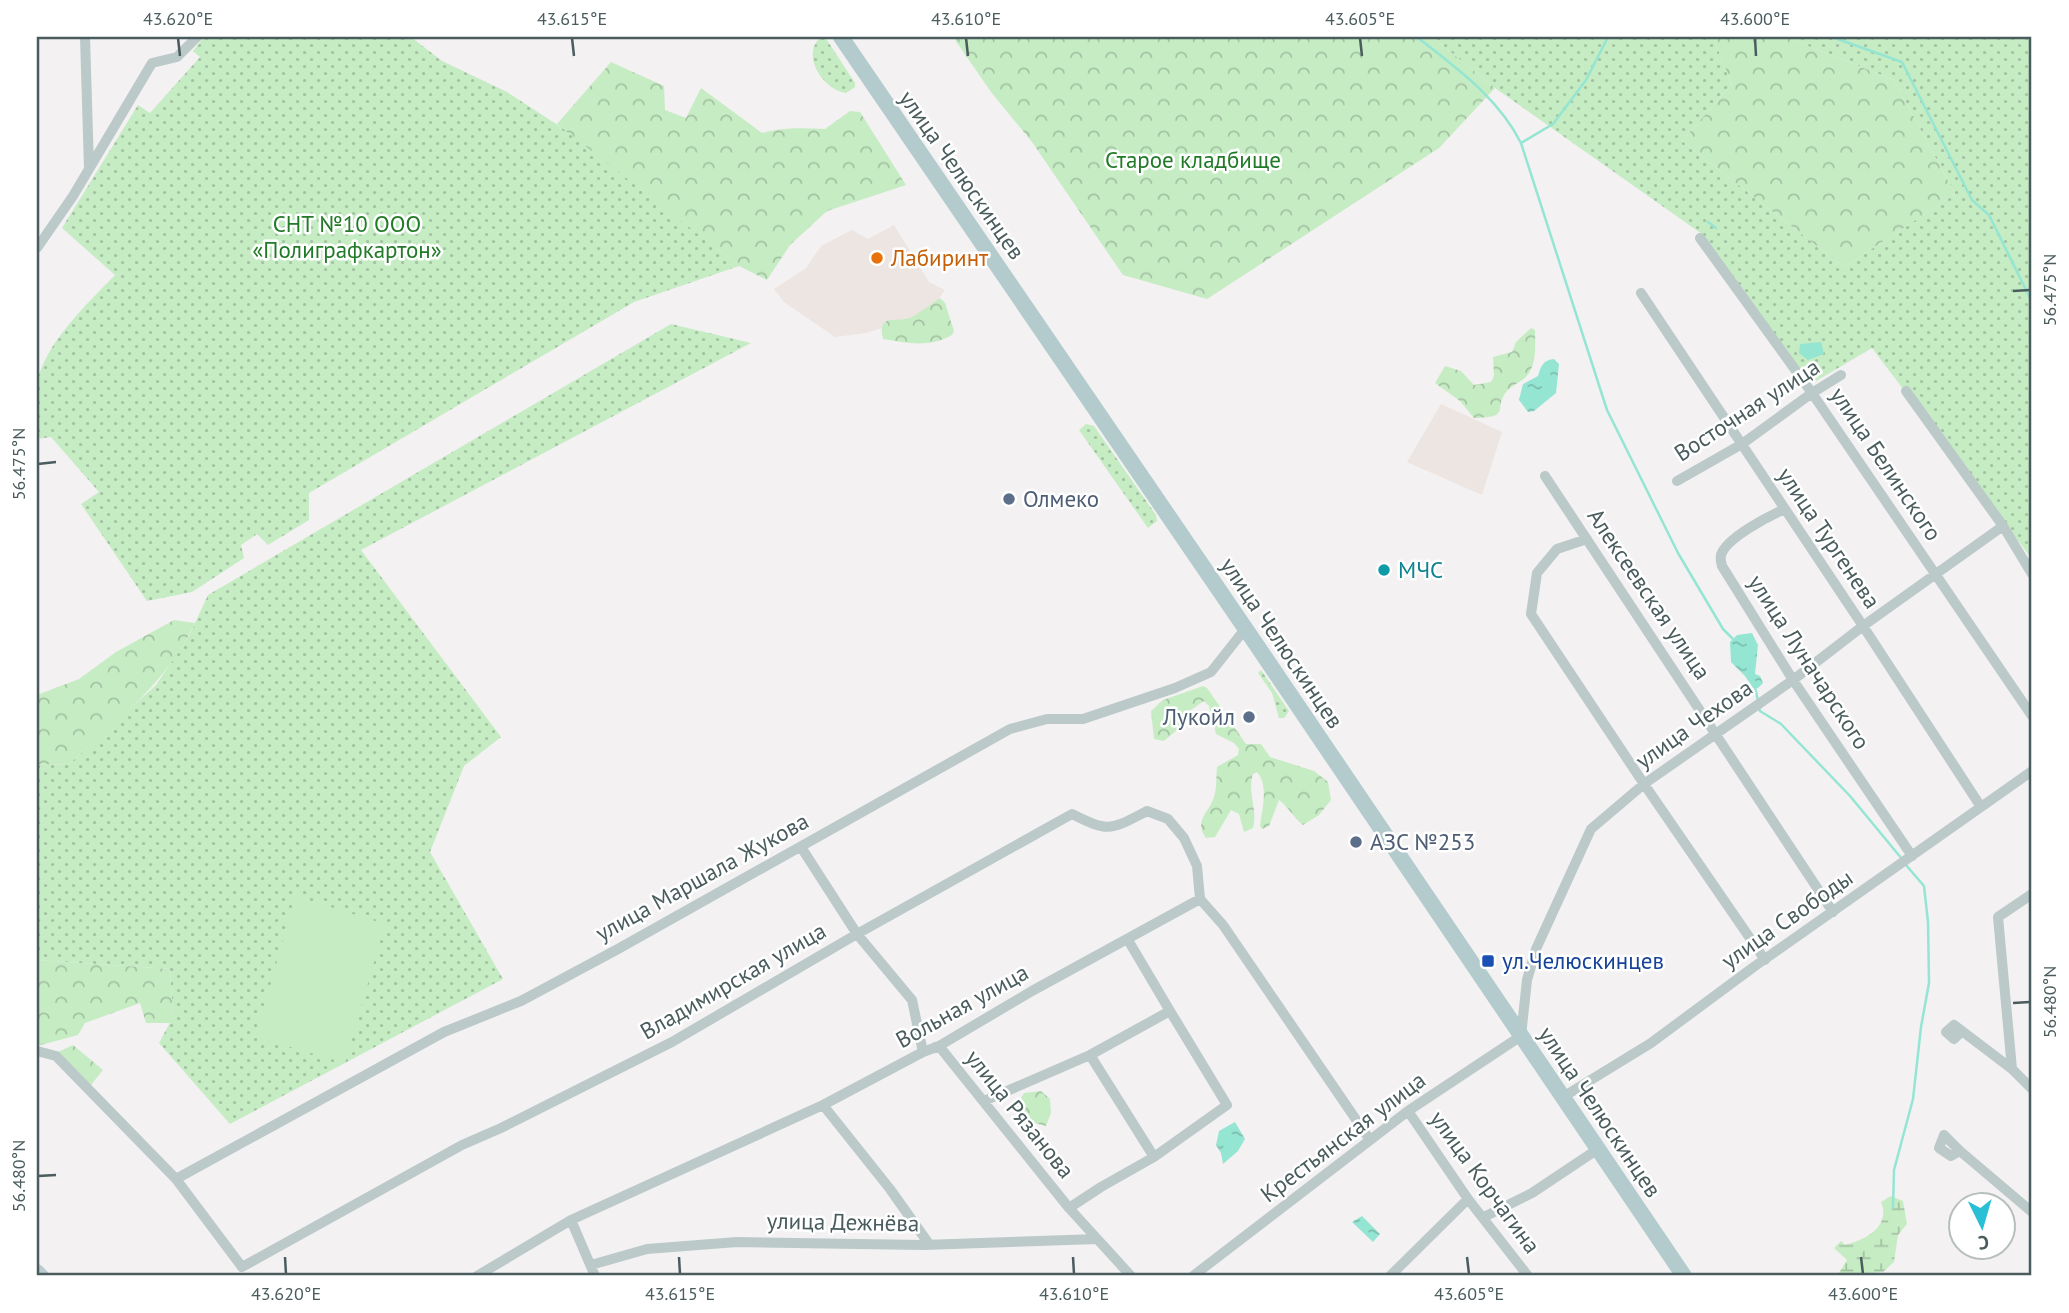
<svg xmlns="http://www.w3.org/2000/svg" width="2069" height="1313" font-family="'PT Sans',sans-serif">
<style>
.commercial{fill:#ede5e1}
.grass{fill:url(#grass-dots)}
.forest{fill:url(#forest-crowns)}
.wetland{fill:url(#wetland-marsh)}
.park{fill:#c6ecc4}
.water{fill:url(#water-ripples)}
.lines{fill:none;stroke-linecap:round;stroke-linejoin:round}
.stream{stroke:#95e5d3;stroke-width:2.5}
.street{stroke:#bbc9c9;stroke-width:10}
.secondary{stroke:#bcccce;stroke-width:14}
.primary{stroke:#b3cbcd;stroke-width:16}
.ticks{fill:none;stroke:#4a5c5d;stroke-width:2.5}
.food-dot{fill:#e8710a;stroke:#fff;stroke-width:2.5}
.service-dot{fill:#5c6f8a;stroke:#fff;stroke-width:2.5}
.culture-dot{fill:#0f9aa8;stroke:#fff;stroke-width:2.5}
.transit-dot{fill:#1a4fb4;stroke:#fff;stroke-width:2.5}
.labels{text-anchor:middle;stroke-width:5;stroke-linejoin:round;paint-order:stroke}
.park-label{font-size:23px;fill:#207a26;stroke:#fff}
.street-label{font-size:23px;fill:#4a5c5d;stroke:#fff}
.food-label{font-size:23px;fill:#c56008;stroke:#fff;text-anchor:start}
.service-label{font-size:23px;fill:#4e5e75;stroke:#fff;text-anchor:start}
.culture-label{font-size:23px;fill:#0d838f;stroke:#fff;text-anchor:start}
.transit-label{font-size:23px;fill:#164399;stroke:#fff;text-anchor:start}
.neatline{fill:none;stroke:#4a5c5d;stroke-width:2.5}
.ticks-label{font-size:18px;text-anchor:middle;fill:#4a5c5d}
</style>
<defs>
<pattern id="grass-dots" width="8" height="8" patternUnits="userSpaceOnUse" patternTransform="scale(1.75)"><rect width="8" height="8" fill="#c6ecc4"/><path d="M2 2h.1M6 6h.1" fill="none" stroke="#a3c2a2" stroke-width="1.8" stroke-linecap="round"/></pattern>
<pattern id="forest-crowns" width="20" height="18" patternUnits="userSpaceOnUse" patternTransform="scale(1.75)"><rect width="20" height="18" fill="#c6ecc4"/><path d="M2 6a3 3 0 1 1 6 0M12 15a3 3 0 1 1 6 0" fill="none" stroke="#a3c2a2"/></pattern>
<pattern id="wetland-marsh" width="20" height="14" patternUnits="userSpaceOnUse" patternTransform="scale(1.75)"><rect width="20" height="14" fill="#c6ecc4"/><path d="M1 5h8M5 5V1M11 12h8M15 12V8" fill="none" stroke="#a3c2a2"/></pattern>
<pattern id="water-ripples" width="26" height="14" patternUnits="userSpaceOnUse" patternTransform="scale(1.75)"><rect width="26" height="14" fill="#95e5d3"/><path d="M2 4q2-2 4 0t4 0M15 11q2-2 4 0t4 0" fill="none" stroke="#7cbdae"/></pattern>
</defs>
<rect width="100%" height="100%" fill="#f3f1f2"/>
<!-- commercial -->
<path class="commercial" d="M894,225L929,282L945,290L929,313L866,333L835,337L784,302L774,289L806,268L821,246L852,230L868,239Z
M1441,404L1502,432L1482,495L1407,462Z"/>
<!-- grass -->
<path class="grass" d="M204,37H411L442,61L507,92L570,133L739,266L634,302L309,493V520L268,545L257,534L241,545L244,558L192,592L147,601L81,504L99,492L51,437L37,439C37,422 34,401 37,384C44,344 87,304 115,275L62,228L138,105L150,113L200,57L193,51Z
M821,37H825L855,83V87L846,93C823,90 800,55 821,37Z
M1432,37H1713L1732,84L1682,141L1844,267L1955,194L1894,80L1785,37H2032V559L1872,348L1811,384L1702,234L1495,88Z
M671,324L751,343L361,550L501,737L464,766L430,852L503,979L230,1124L159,1043L173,1017L170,969L38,960L37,957V764L68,765L156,685L189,636L208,595Z
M1086,424L1094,426L1156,515L1157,521L1148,528L1079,430Z
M1261,670L1289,711L1284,718H1279L1272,693L1258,673Z"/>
<!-- forest -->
<path class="forest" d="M953,37H1432L1495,88L1439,148L1207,299L1123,275L1032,142L991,92Z
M1713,37H1785L1894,80L1955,194L1844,267L1682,141L1732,84Z
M611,62L664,86L665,110L686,118L701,88L762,133C784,127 803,128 825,129L850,111L860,112L906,185L827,211L790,245L767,280L739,266L557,124Z
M940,298L945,303L954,331L952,335C929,348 908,343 883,339C876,311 899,324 912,317C919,313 933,303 940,298Z
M1531,328L1535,330C1535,343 1537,361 1529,373C1524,381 1513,384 1507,391C1492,409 1513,417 1474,418L1460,401L1435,383L1445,366L1461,371L1474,385L1491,382L1494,376L1493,357L1512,352L1516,342Z
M174,620L195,623C167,683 116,721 68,765L37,764V695L79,679L116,652Z
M1203,686L1207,688L1246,744H1261L1270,757L1314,771L1328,782L1331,800L1319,815L1303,825C1294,818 1290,809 1279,800L1269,826L1262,829L1260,826C1262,809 1269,786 1257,772L1253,774C1247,794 1258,808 1253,828L1244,832L1239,814L1231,810L1215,837L1206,838C1193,821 1209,813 1214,797C1217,788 1216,776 1217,767L1238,755L1239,749L1234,743L1216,734L1209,706L1204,701L1185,714L1177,730L1164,741L1154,739L1151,711L1163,700Z
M38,960L170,969L173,1017L170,1023H146L140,1003L85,1023L78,1035L37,1046Z
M73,1045L103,1070L91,1085L58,1052Z
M1041,1091L1050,1099L1051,1113L1046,1126L1023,1120L1016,1106L1024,1093Z"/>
<!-- wetland -->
<path class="wetland" d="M1891,1196L1903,1201L1907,1224L1898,1235L1894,1262L1883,1272L1870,1273L1863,1276H1837L1847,1260L1834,1248L1841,1241L1845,1245C1866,1240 1891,1226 1881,1202Z"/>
<!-- park -->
<path class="park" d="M295,896L385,924L345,1063L256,1037Z"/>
<!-- water -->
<path class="water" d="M1821,342L1824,354L1808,360L1799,353L1800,344Z
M1554,359L1559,364L1556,393L1534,411L1528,412L1519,400L1523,384L1538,376C1541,366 1543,360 1554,359Z
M1752,633L1758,645L1755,674L1760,676L1763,683L1758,688H1753L1745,676L1731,662L1730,642L1737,635Z
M1235,1122L1245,1139L1238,1151L1223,1164L1221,1153L1216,1145L1219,1131Z
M1362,1216L1380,1234L1373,1242L1352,1222Z"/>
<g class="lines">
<!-- stream -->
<path class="stream" d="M1417,37C1456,68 1498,97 1521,143L1607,410L1678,553L1723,629L1734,640
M1832,37L1902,62L1972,200L1989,215L2032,302
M1521,143L1553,124L1586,80L1608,37
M1708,222L1716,228
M1755,687L1758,701
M1759,708L1760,711L1781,724L1850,796L1902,859
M1893,1208L1894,1170L1913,1099L1921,1027L1929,983L1928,922L1924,886L1906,865"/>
<!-- street -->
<path class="street" d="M85,37L89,168
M1700,238L1812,393L2032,716
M37,248L73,196L152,63L177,57L197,37
M1641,293L1863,626L1981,807
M1906,391L2003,526L2032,574
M1545,476L1833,912
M1677,481L1742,444L1812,393L1841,375
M1785,509C1769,516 1726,538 1721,555C1720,559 1721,562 1722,566L1793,680L1912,856
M1587,539L1557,549L1537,573L1531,614L1644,784L1765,960
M801,847L857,934L912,1000L923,1052
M1128,940L1170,1011
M1962,1031L1954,1039L1946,1032L1954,1025L1962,1031L2012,1069L2032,1089
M935,1047L939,1046L1069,1208L1131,1276
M37,1051L56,1056L176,1179L242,1267L462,1145L501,1128L672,1042L857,934L1072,814C1110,833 1110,830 1147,811L1168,819L1184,838L1197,866L1200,899
M2012,1069L1998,917L2032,894
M1563,1097L1651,1043L1755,966L2032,771
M984,1101L1090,1055L1170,1011L1227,1105L1154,1157
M823,1105L890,1189L929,1244
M1408,1111L1468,1199L1528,1276
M1960,1151L1944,1135L1939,1148L1951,1156L1960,1151L2032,1212
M176,1179L444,1032L521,1001L618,949L1010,729L1047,719H1083L1175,688L1211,672L1245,629
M1069,1208L1101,1187L1154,1157L1090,1055
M1484,1217L1532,1193L1598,1149
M571,1220L595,1276
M591,1265L647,1249L737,1242L923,1245L1097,1239
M477,1276L571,1220L823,1105L923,1052L939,1046L1032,991L1200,899L1223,925L1370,1140
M1193,1276L1408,1111L1521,1036L1527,980L1536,949L1591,829L1644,784L1793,680L1863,626L2003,526
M1390,1276L1468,1199"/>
<!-- secondary -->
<path class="secondary" d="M37,1271L42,1276"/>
<!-- primary -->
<path class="primary" d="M841,37L1258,647L1684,1276"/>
</g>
<!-- ticks -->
<path class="ticks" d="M178,38L180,56M572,38L574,56M966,38L968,56M1360,38L1362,56M1755,38L1756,56M2013,291L2030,290M38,464L56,462M2013,1003L2030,1002M38,1176L56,1175M285,1257L286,1274M679,1257L680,1274M1073,1257L1074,1274M1467,1257L1469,1274M1861,1257L1863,1274"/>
<!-- markers -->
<circle class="food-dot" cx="877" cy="258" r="7"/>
<g class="service-dot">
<circle cx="1009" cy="499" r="7"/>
<circle cx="1249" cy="717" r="7"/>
<circle cx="1356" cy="842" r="7"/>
</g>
<circle class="culture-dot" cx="1384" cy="570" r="7"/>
<rect class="transit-dot" x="1481" y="954" width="14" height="14" rx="3.5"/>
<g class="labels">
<!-- park labels -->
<g class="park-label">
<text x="1193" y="168">Старое кладбище</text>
<text x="347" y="232">СНТ №10 ООО<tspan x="347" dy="26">«Полиграфкартон»</tspan></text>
</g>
<!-- street labels -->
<g class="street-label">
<text transform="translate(962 175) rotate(55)" y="8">улица Челюскинцев</text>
<text transform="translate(1747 410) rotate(-33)" y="8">Восточная улица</text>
<text transform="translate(1886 464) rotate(56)" y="8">улица Белинского</text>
<text transform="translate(1829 538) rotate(56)" y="8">улица Тургенева</text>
<text transform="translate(1649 594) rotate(56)" y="8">Алексеевская улица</text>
<text transform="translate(1282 643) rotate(56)" y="8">улица Челюскинцев</text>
<text transform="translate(1809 662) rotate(57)" y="8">улица Луначарского</text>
<text transform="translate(1694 724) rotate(-35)" y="8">улица Чехова</text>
<text transform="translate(702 877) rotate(-29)" y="8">улица Маршала Жукова</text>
<text transform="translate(1787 919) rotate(-35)" y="8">улица Свободы</text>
<text transform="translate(733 981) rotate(-30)" y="8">Владимирская улица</text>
<text transform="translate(962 1006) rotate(-29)" y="8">Вольная улица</text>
<text transform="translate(1600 1112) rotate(56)" y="8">улица Челюскинцев</text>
<text transform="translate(1020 1114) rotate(51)" y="8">улица Рязанова</text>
<text transform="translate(1343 1137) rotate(-37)" y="8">Крестьянская улица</text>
<text transform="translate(1485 1182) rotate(54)" y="8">улица Корчагина</text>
<text transform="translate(843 1222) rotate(1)" y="8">улица Дежнёва</text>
</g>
<!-- food labels -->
<g class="food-label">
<text x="891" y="266">Лабиринт</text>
</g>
<!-- service labels -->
<g class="service-label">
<text x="1023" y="507">Олмеко</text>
<text x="1235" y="725" text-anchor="end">Лукойл</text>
<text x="1370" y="850">АЗС №253</text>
</g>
<!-- culture labels -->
<g class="culture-label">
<text x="1398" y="578">МЧС</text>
</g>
<!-- transit labels -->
<g class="transit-label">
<text x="1502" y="969">ул.Челюскинцев</text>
</g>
</g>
<!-- border -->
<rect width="2069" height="1313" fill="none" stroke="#ffffff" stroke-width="77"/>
<!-- north arrow -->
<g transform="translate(1982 1226) rotate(175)"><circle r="33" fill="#ffffff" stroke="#b7bebe" stroke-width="2"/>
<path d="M0-5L12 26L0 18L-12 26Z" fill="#29bfd5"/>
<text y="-10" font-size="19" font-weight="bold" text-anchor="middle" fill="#4a5c5d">С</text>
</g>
<rect x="38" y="38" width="1992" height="1236" class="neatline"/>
<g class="ticks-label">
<text x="178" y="25">43.620°E</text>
<text x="572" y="25">43.615°E</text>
<text x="966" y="25">43.610°E</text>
<text x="1360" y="25">43.605°E</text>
<text x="1755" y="25">43.600°E</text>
<text transform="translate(2050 290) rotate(-90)" y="6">56.475°N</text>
<text transform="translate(19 464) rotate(-90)" y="6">56.475°N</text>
<text transform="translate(2050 1002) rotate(-90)" y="6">56.480°N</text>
<text transform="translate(19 1176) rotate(-90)" y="6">56.480°N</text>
<text x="286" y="1300">43.620°E</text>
<text x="680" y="1300">43.615°E</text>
<text x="1074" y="1300">43.610°E</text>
<text x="1469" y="1300">43.605°E</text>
<text x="1863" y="1300">43.600°E</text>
</g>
</svg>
